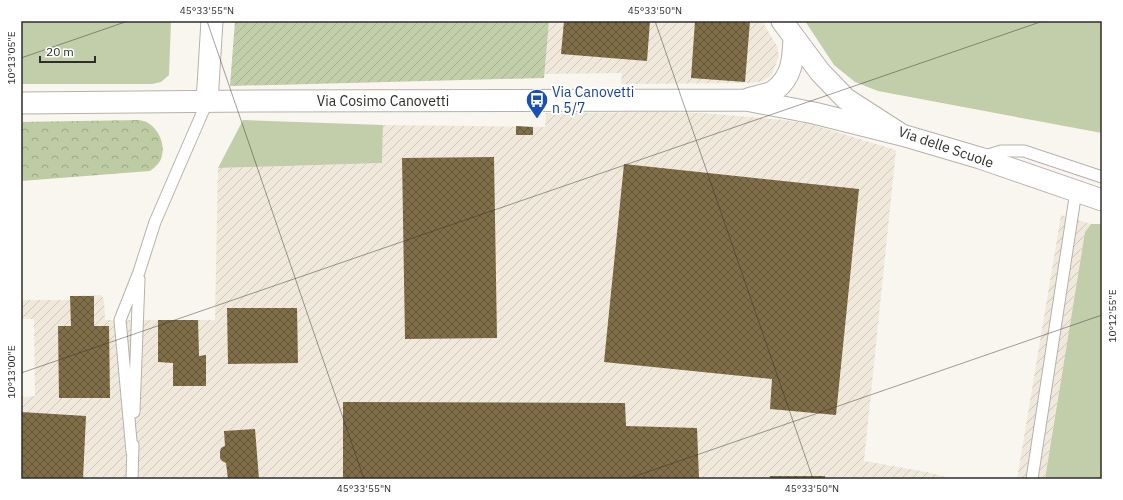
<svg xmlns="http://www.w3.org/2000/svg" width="1123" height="500" font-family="'IBM Plex Sans',sans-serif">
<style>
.industrial{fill:url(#industrial-furrows)}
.green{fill:#c1cea9}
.forest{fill:url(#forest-crowns)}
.garden{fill:url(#garden-furrows)}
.building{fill:url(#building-cross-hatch)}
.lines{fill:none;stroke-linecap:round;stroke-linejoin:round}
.service-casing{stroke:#b5b2ac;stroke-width:13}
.minor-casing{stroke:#b5b2ac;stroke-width:23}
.service{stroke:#fff;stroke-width:11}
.minor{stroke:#fff;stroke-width:21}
.ticks{fill:none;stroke:#2e2d2a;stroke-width:1;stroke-opacity:0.45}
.labels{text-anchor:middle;stroke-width:4;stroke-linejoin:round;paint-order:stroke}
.transit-label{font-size:14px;fill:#164399;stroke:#fff;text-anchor:start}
.street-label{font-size:14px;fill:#2e2d2a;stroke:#fff}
.neatline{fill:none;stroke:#2e2d2a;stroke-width:1.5}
.ticks-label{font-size:10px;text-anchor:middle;fill:#2e2d2a}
</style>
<defs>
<pattern id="industrial-furrows" width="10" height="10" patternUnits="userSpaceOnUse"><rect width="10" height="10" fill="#f0e9db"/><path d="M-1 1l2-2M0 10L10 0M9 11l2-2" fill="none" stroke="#cec8bc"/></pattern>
<pattern id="forest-crowns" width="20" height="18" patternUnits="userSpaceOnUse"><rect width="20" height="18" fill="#becca3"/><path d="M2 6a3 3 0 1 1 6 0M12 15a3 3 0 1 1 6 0" fill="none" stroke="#9ba685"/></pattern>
<pattern id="garden-furrows" width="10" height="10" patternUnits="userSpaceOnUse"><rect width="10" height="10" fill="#c1cea9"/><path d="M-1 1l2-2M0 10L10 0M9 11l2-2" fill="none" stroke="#a6b192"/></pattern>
<pattern id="building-cross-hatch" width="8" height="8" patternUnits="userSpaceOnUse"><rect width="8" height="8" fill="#806e48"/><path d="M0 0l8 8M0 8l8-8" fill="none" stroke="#645639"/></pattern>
</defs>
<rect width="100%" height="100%" fill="#f9f6ef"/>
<!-- industrial -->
<path class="industrial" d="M549,21H762L777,46L779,56L771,76L763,81L753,83L621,84L622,73L544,74Z
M659,112L703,113L784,120L810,124L896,150L864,461L927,472L953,479H21V397L35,396L34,319H21V300H70V296L101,295L103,298L104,301L105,320H215L218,168L382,163L383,125L545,127L546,113Z
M1061,215L1091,224L1085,232L1045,479H1017Z"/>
<!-- green -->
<path class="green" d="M21,21H171L169,75L161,82L152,84H21Z
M805,21H1102V133L878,91L855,82L834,65Z
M243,120L383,125L382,163L218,168Z
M1091,224H1102V479H1045L1085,232Z"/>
<!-- forest -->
<path class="forest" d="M139,120C142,121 146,121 148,123C160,130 166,147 161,159C159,164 154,168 150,171L21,181V122Z"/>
<!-- garden -->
<path class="garden" d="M235,21H549L544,78L230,86Z"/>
<!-- building -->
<path class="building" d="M564,21H650L647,61L561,54Z
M695,21H750L745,82L691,78Z
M516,126L533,127V135H516Z
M494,157L497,338L405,339L402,158Z
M624,164L859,189L836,415L770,409L772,379L604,362Z
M70,296H94V326H109L110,398H59L58,326H71Z
M227,308H297L298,363L228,364Z
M158,320H198L199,356L206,355V386H173V363L158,362Z
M343,402L625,403L626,426L697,428L699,478L343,479Z
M21,412L86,416L83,479H21Z
M255,429L259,479H228L226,463L222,461L220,458V452L221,448L225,446L224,431Z
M770,476H825V479H769Z"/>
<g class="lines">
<!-- service casing -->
<g class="service-casing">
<path id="service" d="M982,157L1001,151H1024L1102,177
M134,412L139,279
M132,452L120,320L139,272L155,222L207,102
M132,479L133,445
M1032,479L1076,191"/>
</g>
<!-- minor casing -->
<g class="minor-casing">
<path id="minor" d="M782,21L820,72L846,99L902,135L980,158L1102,200
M748,99C756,96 769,95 775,90C793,76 793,58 794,38
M207,102L212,21
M21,103L252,101L746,100L814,113L902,135"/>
</g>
<!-- service -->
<use href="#service" class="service"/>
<!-- minor -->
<use href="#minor" class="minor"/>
</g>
<!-- ticks -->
<path class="ticks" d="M207,21L364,479M655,21L813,479M21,58L128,21M21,373L1043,21M627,479L1102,315"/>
<!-- icons -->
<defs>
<g id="bus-pin" transform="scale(1.15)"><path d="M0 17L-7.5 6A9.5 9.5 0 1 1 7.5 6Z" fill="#1a4fb4" stroke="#fff"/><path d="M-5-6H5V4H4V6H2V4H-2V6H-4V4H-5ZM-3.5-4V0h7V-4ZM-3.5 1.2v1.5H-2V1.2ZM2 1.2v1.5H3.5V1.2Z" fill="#fff"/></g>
</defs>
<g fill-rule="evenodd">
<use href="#bus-pin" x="537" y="100"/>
</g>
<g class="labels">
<!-- transit labels -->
<g class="transit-label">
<text x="552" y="97">Via Canovetti<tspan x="552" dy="16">n 5/7</tspan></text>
</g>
<!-- street labels -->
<g class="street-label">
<text x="383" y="106">Via Cosimo Canovetti</text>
<text transform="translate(946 147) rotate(19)" y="5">Via delle Scuole</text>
</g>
</g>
<!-- border -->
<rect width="1123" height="500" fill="none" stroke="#ffffff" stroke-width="44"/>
<!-- scale -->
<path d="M40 56v6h55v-6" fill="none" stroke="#2e2d2a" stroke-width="2"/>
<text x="46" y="56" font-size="12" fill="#2e2d2a" stroke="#ffffff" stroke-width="3" paint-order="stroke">20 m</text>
<rect x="22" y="22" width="1079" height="456" class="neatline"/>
<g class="ticks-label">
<text x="207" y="14">45°33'55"N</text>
<text x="655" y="14">45°33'50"N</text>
<text transform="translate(11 58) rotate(-90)" y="4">10°13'05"E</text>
<text transform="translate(1112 316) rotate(-90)" y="4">10°12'55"E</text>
<text transform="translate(11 372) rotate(-90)" y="4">10°13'00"E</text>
<text x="364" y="492">45°33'55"N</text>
<text x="812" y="492">45°33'50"N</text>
</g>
</svg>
